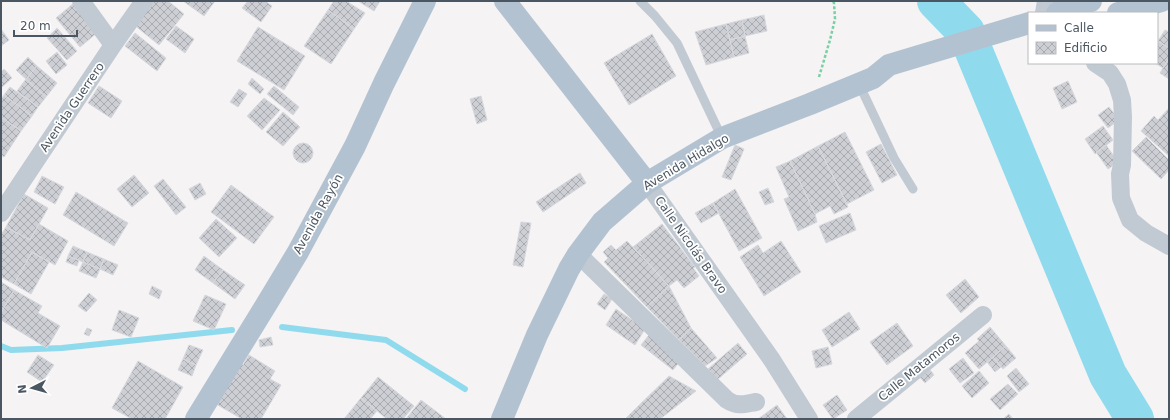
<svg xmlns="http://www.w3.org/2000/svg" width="1170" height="420" font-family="'DejaVu Sans',sans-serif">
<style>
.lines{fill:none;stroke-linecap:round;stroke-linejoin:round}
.stream{stroke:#90daee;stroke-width:6}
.river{stroke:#90daee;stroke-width:38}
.building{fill:url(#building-cross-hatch);stroke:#d7d9de}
.path{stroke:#7ad0a6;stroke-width:2.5;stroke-dasharray:3 2;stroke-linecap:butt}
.lane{stroke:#c1cad2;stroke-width:9}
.street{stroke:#c1cad2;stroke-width:18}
.primary{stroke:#b3c2d1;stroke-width:22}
.labels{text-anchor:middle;stroke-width:3.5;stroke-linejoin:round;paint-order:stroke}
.street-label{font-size:12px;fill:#4a5661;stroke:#fff}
</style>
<defs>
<pattern id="building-cross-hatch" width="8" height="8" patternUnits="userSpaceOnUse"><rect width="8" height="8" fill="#cdcfd5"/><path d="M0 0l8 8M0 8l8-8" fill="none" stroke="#a8abb0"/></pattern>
</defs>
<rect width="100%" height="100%" fill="#f5f3f3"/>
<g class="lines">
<!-- stream -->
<path class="stream" d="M282,327L386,340L465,389
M1,346L11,350L62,348L232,330"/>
<!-- river -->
<path class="river" d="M936,1L966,32L1108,375L1135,419"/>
</g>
<!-- building -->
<path class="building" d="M151,1H168L184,14L159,45L133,24Z
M183,1H215L204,16Z
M248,1H265L272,6L261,22L242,8Z
M334,1H346L365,13L354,29L328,10Z
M358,1H380L374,11Z
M74,3L98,32L80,47L56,18Z
M328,10L354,29L331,64L304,46Z
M764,15L767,31L745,36L742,20Z
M742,20L745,36L730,40L726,24Z
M726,24L734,57L706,65L695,32Z
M176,26L194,39L185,53L166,39Z
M258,27L305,56L284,90L237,61Z
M57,28L77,51L67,60L47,38Z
M1,29L9,40L1,46Z
M1165,30L1169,32V48L1158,41Z
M135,33L166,58L157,71L125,46Z
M652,34L676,76L629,105L604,63Z
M745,36L749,53L734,57L730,40Z
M1158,41L1169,48V58L1163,68L1155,63H1157V43Z
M57,52L67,65L56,74L46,61Z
M28,57L37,66L26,79L16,70Z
M1169,58V79L1160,73Z
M37,66L57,83L46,97L26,79Z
M4,69L12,78L1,88V72Z
M252,78L264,89L260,94L248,84Z
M26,79L46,97L38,107L17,91Z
M1068,81L1077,102L1062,109L1053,88Z
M99,86L122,101L111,118L88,103Z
M274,86L299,107L293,115L267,94Z
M10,87L38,107L32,116L4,95Z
M239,89L247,94L238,107L230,102Z
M4,95L32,116L21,131L1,117V100Z
M481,96L487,120L477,124L470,99Z
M264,98L280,110L262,130L247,116Z
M1109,107L1119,120L1108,128L1098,115Z
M1169,108V156L1141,131L1154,116L1158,120Z
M283,112L300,127L283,146L266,132Z
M1,117L21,131L4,157L1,155Z
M1103,126L1113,140L1095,154L1085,139Z
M845,132L874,190L847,204L818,146Z
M1146,137L1169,160V170L1161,179L1132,151Z
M293 153a10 10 0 1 1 20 0a10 10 0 1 1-20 0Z
M881,144L897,175L882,183L866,152Z
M735,145L744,149L731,180L722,177Z
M1106,145L1118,162L1108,169L1096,152Z
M818,146L848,207L834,214L830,206L815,214L790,161Z
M790,161L815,214L817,222L798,231L784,199L789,197L776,167Z
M580,173L586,183L543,212L536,202Z
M134,175L149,193L132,207L117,189Z
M42,176L64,187L55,204L34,192Z
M163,179L186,207L176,215L154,186Z
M200,183L206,194L195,200L189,189Z
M231,185L274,217L254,244L211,212Z
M768,188L774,202L765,205L759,192Z
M735,189L762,238L739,251L713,203Z
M76,192L128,223L114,246L63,215Z
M24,194L48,208L30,240L6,227Z
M713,203L719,213L701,223L695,213Z
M850,213L856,230L826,243L819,226Z
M216,219L237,238L219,257L199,238Z
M521,222L531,223L523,267L513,265Z
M39,224L68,241L55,265L32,252L14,284L1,277V235L6,227L30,240Z
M662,224L695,267L693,268L699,276L684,288L677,280L669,286L633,247Z
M627,241L669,286L647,307L604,262L608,258L603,252L611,245L616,250Z
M781,241L801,272L764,296L740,257L758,245L763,253Z
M73,246L87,252L83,262L68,256Z
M32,252L49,262L31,294L14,284Z
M87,252L104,259L100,269L83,262Z
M68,256L79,260L77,266L66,262Z
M204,256L223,270L213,283L195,270Z
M104,259L118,265L113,275L100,269Z
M83,262L100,269L96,278L79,271Z
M223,270L245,285L235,299L213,283Z
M965,279L979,297L961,313L946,295Z
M1,282L14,290L1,313Z
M152,286L162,291L159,299L149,294Z
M669,286L691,328L679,340L647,307Z
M14,290L42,306L38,313L60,326L47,348L1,320V313Z
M89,293L97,300L86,312L78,306Z
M604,294L612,299L605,310L597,304Z
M205,295L226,304L214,330L193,321Z
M616,309L645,329L635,345L606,325Z
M119,310L139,318L131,337L112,330Z
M849,312L860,329L832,347L822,330Z
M897,323L913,346L887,365L870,342Z
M990,327L1006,346L979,369L965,353L979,341L977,339Z
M87,328L92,330L89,336L84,334Z
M691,328L717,358L705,366L679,340Z
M649,335L681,360L673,370L641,345Z
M271,337L273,345L260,347L259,340Z
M738,343L747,354L717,380L708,369Z
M189,345L203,350L196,365L183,359Z
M1006,346L1016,358L1003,369L993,357Z
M828,347L832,364L816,368L812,351Z
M38,355L54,365L42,382L27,372Z
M249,355L275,371L270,379L281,385L261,419H242L216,404L240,363L243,365Z
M993,357L1001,367L995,372L987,362Z
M963,358L974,373L960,383L949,369Z
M183,359L196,365L192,376L178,370Z
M138,361L183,387L165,419H132L112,408Z
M927,366L934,375L925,383L917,374Z
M1016,368L1029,384L1019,392L1007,376Z
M979,371L989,383L972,398L962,386Z
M669,376L696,391L660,419H625Z
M378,377L414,406L403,419H387L361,398Z
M1008,384L1018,394L1000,410L990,399Z
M837,395L847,410L833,419L823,405Z
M361,398L377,411L370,419H344Z
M421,400L446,419H406Z
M777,405L787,419H758Z
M1009,414L1013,419H1003Z"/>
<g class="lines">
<!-- path -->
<path class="path" d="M819,77L830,40L835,19L834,3L833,1"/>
<!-- lane -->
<path class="lane" d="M640,1L655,16L677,43L722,138
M859,84L894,158L913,189"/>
<!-- street -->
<path class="street" d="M81,1L113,45
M1044,13L1046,1
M1095,63L1110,73L1117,84L1122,100L1123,117L1122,165L1120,174L1121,198L1130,220L1146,233L1169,246
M647,183L772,360L809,419
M1,213L113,45L144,1
M578,254L727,400C738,407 744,404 756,402
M856,419L983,315"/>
<!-- primary -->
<path class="primary" d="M505,1L647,183
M1057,13L1074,6L1091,1
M1118,13L1162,1
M196,419L266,305L298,252L355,146L384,83L425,1
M502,419L537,335L569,269L578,254L602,222L647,183L722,138L810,104L873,78L889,65L1029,23"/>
</g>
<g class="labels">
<!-- street labels -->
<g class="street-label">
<text transform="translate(72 107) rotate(-56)" y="4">Avenida Guerrero</text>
<text transform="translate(686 162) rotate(-31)" y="4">Avenida Hidalgo</text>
<text transform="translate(318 214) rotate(-61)" y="4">Avenida Rayón</text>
<text transform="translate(691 245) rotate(55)" y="4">Calle Nicolás Bravo</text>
<text transform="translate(919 367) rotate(-39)" y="4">Calle Matamoros</text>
</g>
</g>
<!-- border -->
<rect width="1170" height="420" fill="none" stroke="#4a5661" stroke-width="4"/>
<!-- legend -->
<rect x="1028" y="12" width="130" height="52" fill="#ffffff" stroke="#b7bbc0"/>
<rect x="1036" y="25" width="20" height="6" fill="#b3c2d1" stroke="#b7bbc0"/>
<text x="1064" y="32" font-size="12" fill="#4a5661">Calle</text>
<rect x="1036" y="42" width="20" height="12" fill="url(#building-cross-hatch)" stroke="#b7bbc0"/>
<text x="1064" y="52" font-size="12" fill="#4a5661">Edificio</text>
<!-- north arrow -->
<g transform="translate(32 388) rotate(264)" stroke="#ffffff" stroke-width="3" paint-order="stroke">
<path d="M0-3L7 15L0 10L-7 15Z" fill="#4a5661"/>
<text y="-6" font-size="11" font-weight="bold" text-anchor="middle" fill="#4a5661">N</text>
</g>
<!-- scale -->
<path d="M14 30v6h63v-6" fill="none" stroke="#4a5661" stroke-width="2"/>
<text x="20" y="30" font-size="12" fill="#4a5661" stroke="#ffffff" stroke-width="3" paint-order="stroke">20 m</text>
</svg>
